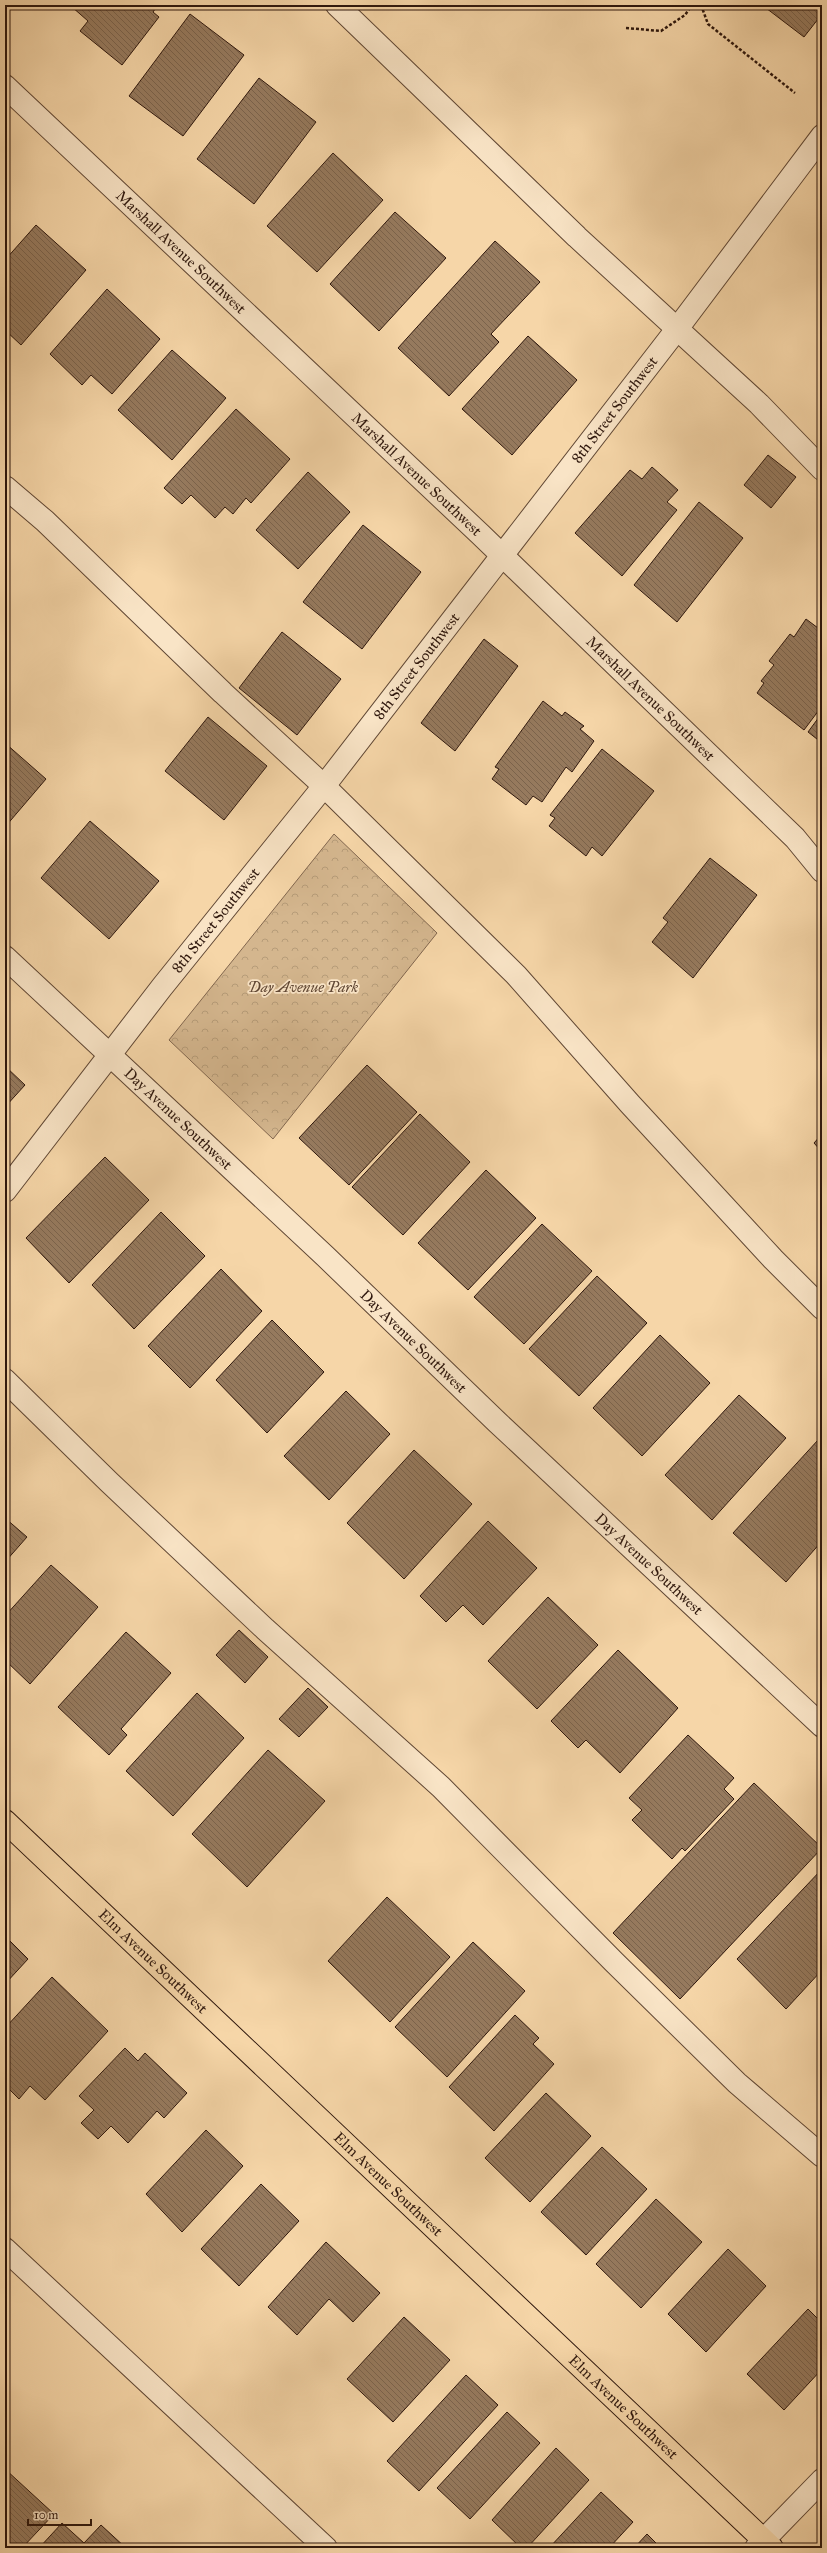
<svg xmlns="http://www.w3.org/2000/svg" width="827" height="2553" font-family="'IM FELL Great Primer',serif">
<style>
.forest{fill:url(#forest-crowns);stroke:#81664e}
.building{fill:url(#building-back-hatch);stroke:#2e170d}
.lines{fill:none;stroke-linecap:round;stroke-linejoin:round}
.service-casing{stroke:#604734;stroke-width:24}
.minor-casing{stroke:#604734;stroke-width:24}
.primary-casing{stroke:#2e170d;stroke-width:24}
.path{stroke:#2e170d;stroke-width:2.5;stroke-dasharray:3 2;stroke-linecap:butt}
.service{stroke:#f9e4c6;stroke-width:22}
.minor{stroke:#f9e4c6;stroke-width:22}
.primary{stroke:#f6d6a8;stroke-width:22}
.labels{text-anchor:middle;stroke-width:3.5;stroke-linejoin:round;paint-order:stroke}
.street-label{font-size:15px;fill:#2e170d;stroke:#f9e4c6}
.park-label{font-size:15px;font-style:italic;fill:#604734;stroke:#f9e4c6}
</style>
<defs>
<pattern id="forest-crowns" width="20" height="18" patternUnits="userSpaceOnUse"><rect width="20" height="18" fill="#d4b68e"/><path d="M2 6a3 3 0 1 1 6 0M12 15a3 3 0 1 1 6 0" fill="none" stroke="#b69c79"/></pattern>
<pattern id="building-back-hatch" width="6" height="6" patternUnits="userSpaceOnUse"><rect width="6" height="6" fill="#967a5e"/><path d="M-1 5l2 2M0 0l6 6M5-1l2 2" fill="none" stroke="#7b634c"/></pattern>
</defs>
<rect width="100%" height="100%" fill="#f6d6a8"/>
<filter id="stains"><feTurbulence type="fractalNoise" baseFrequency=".005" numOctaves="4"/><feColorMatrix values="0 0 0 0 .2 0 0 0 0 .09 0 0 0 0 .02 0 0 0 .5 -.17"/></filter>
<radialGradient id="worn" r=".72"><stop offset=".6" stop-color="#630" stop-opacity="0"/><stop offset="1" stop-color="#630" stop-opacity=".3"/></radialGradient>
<!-- forest -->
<path class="forest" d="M334,834L437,933L273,1139L169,1040Z"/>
<!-- building -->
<path class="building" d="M74,5H158L153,12L159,17L122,65L80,31L88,21L72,7Z
M762,5H822V14L804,37Z
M190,14L244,55L183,136L129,96Z
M259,78L316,122L254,204L197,159Z
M333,153L383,200L317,272L267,226Z
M395,212L446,258L379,331L330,284Z
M36,225L86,270L21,345L5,330V260Z
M495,241L540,282L491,334L499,342L449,396L398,348Z
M107,289L160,339L112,394L91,375L82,385L50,354Z
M528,336L577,380L512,455L462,409Z
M172,350L226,398L172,460L118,410Z
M236,409L290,459L251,503L246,498L233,514L225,507L215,518L191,495L182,504L164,488Z
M768,455L796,477L771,508L744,485Z
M652,467L678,490L667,502L677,510L622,576L575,533L630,470L642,479Z
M308,472L350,512L298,569L256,530Z
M699,502L743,538L677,622L634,585Z
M363,525L421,572L362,649L303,602Z
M806,619L822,631V706L804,730L757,693L764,683L761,681L774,665L769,661L790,634L794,637Z
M282,632L341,679L297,735L239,688Z
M484,639L518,666L455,751L421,723Z
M543,701L562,716L565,712L584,726L580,729L594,741L572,772L566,767L542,802L533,796L526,805L492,779L499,769L495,767Z
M822,713V743L808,732Z
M208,717L267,766L224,820L165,771Z
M5,743L46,779L5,827Z
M602,749L654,791L602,856L592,847L586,856L549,826L555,818L550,815Z
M90,821L159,881L109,939L41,878Z
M710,858L757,895L693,978L652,942L668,922L663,918Z
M367,1065L417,1112L349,1185L299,1138Z
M5,1066L25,1085L5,1107Z
M420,1114L470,1162L403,1235L352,1187Z
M822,1134V1152L814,1143Z
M105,1157L149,1200L69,1283L26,1238Z
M486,1170L536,1218L468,1290L418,1243Z
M161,1212L205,1256L134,1329L92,1285Z
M542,1224L592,1271L524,1344L474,1297Z
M221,1269L262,1311L190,1388L148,1346Z
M597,1276L647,1323L579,1396L529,1349Z
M272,1320L324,1372L267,1433L216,1380Z
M660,1335L710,1383L642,1456L593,1408Z
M346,1391L390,1434L329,1500L284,1456Z
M739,1395L786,1438L712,1520L665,1475Z
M818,1440L822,1444V1541L786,1582L733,1533Z
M414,1450L472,1504L404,1579L347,1523Z
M5,1518L27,1537L5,1562Z
M488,1521L537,1568L483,1625L463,1605L446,1622L420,1596Z
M51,1565L98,1607L30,1684L5,1660V1616Z
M548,1597L598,1645L537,1709L488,1661Z
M239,1630L268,1657L245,1683L216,1655Z
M126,1632L171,1673L121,1729L127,1735L109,1755L58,1707Z
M618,1650L678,1708L620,1773L586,1740L578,1748L551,1721Z
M308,1688L328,1707L299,1737L279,1719Z
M197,1693L244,1738L173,1816L126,1771Z
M688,1735L734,1778L724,1789L734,1799L685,1851L682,1848L672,1859L632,1820L642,1810L629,1798Z
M268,1750L325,1801L247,1887L192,1834Z
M754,1783L822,1848L680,1999L613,1933Z
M822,1869V1970L786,2009L737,1959Z
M387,1897L450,1957L390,2022L328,1961Z
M5,1936L28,1959L5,1984Z
M473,1942L525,1991L447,2077L395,2027Z
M52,1977L108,2031L45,2100L30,2086L19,2099L5,2085V2028Z
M515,2015L539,2038L533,2044L554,2064L494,2131L449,2087Z
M125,2048L138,2061L145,2053L187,2093L164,2118L157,2111L128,2143L111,2126L98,2139L81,2123L94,2110L79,2096Z
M546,2093L591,2136L530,2202L485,2158Z
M206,2130L243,2166L182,2232L146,2194Z
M602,2147L647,2189L586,2255L541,2212Z
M261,2184L299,2221L239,2286L201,2249Z
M656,2199L702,2242L641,2308L596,2264Z
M326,2242L380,2293L353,2322L329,2299L297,2335L268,2307Z
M728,2249L766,2286L706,2352L668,2314Z
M808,2309L822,2323V2369L784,2410L747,2374Z
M404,2317L450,2360L393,2422L347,2379Z
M466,2375L498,2405L419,2491L387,2461Z
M507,2412L540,2443L470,2519L437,2488Z
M556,2448L589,2480L527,2548H521L492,2520Z
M5,2469L54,2514L22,2548H5Z
M601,2492L633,2522L609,2548H549Z
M62,2523L84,2543L101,2525L126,2548H39Z
M647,2534L661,2548H634Z"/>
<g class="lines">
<!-- service casing -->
<g class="service-casing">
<path id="service" d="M337,5L577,237L759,404L822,469
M5,487L45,521L223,693L324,786L516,975L630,1104L773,1259L822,1308
M5,1380L109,1482L265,1629L441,1787L614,1962L737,2083L822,2156
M5,2249L326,2548"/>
</g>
<!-- minor casing -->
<g class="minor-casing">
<g id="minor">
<path id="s1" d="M5,86L480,534L795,838L822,871"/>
<path id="s2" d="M5,957L325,1256L497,1422L822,1726"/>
<path id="s3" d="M5,1191L162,987L324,786L677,329L822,136"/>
<path d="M756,2548L822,2480"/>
</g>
</g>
<!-- primary casing -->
<g class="primary-casing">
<g id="primary">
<path id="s4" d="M5,1821L772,2548"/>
</g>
</g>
<!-- path -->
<path class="path" d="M701,5L708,24L795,93
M626,28L661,31L685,15L692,5"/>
<!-- service -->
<use href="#service" class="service"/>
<!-- minor -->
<use href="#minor" class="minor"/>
<!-- primary -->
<use href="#primary" class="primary"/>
</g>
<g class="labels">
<!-- street labels -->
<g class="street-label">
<text dy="5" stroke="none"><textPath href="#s1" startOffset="242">Marshall Avenue Southwest</textPath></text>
<text dy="5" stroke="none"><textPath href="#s3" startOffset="991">8th Street Southwest</textPath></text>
<text dy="5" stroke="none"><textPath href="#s1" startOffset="566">Marshall Avenue Southwest</textPath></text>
<text dy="5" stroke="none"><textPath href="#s3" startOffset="667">8th Street Southwest</textPath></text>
<text dy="5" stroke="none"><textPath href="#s1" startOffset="890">Marshall Avenue Southwest</textPath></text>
<text dy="5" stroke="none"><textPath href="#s3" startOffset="343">8th Street Southwest</textPath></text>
<text dy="5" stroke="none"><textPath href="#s2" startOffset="237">Day Avenue Southwest</textPath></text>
<text dy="5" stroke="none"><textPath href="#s2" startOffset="561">Day Avenue Southwest</textPath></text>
<text dy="5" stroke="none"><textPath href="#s2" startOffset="885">Day Avenue Southwest</textPath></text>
<text dy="5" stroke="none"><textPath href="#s4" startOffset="204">Elm Avenue Southwest</textPath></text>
<text dy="5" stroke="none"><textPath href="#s4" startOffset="528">Elm Avenue Southwest</textPath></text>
<text dy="5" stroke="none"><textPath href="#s4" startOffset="852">Elm Avenue Southwest</textPath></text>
</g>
<!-- park labels -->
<g class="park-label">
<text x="303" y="992">Day Avenue Park</text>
</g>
</g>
<!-- margin -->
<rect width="827" height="2553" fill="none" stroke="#f6d6a8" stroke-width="20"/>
<rect x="6" y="6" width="815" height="2541" fill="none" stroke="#2e170d" stroke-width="2"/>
<rect x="10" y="10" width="807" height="2533" fill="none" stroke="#2e170d"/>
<!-- scale -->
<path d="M28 2519v6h63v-6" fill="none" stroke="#2e170d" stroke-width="2"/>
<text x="34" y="2519" font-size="12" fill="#2e170d" stroke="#f9e4c6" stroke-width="3" paint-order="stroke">10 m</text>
<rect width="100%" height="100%" filter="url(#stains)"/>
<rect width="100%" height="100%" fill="url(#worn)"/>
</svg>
